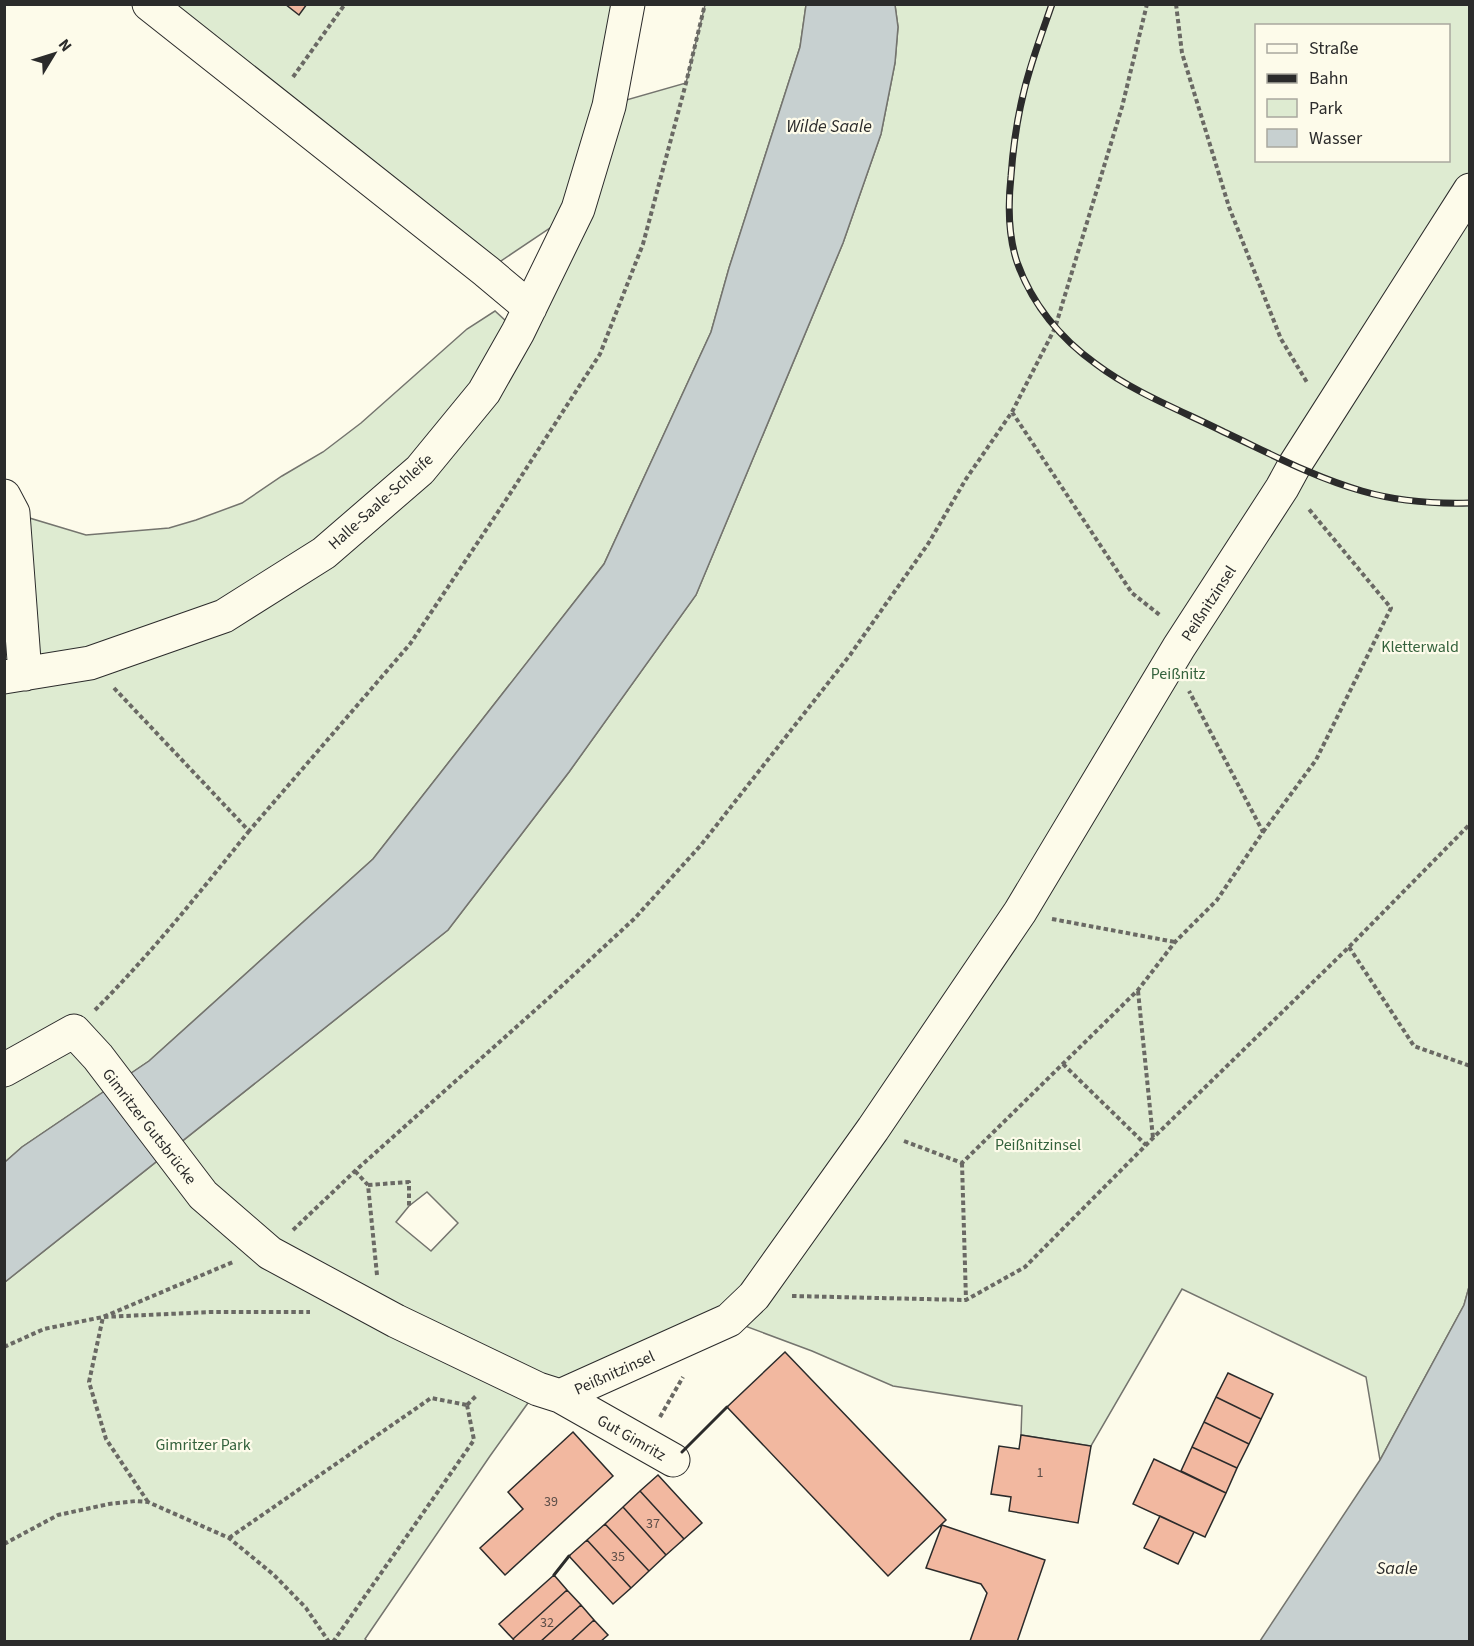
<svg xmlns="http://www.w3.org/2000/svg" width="1474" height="1646" font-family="'Source Sans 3',sans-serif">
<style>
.green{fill:#deebd1;stroke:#74746e;stroke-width:1.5;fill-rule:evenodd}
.water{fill:#c7d0d0;stroke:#74746e;stroke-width:1.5}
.building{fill:#f2b8a0;stroke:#2b2b2b;stroke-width:1.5}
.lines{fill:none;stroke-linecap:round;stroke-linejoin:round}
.minor-casing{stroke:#2b2b2b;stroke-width:35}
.path{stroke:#6a6964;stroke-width:4;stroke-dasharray:4.5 3;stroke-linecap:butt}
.minor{stroke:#fdfbea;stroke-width:33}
.rail-casing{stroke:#2b2b2b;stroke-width:7}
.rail{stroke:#fdfbea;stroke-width:4.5;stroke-dasharray:14;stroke-linecap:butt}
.wall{stroke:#2b2b2b;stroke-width:3}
.labels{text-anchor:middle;stroke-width:4.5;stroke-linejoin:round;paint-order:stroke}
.number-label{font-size:14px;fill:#5d4e48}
.street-label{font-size:16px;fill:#2b2b2b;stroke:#fdfbea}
.park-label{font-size:16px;fill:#34623c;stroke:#fdfbea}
.water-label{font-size:18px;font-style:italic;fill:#2b2b2b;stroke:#fdfbea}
</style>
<rect width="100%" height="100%" fill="#fdfbea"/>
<!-- green -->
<path class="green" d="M149,5H628L609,105L686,83L705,5H806L800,47L729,268L711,332L604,564L373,859L149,1061L22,1147L5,1162L4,496L13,513L86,535L169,528L196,520L242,503L282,476L323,452L361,423L467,329L495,311L518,332L577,210L486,271Z
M895,5H1469V1287L1464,1305L1380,1460L1366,1377L1182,1289L1091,1446L1021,1435L1022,1406L893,1386L812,1351L729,1320L538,1389L490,1456L365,1639L367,1641L5,1642V1282L448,930L569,772L696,595L843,243L881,134L895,63L898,27ZM1256,26H1448V160H1256ZM427,1192L458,1223L431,1251L396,1222L409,1206Z"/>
<!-- water -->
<path class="water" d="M806,5H895L898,27L895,63L881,134L843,243L696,595L569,772L448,930L5,1282V1162L22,1147L149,1061L373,859L604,564L711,332L729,268L800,47Z
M1469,1287V1641H1260L1380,1460L1464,1305Z"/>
<!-- building -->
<path class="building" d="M285,4H307L299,15Z
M785,1352L946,1520L888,1576L727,1407Z
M1228,1373L1273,1394L1261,1419L1216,1397Z
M1216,1397L1261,1419L1249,1444L1204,1422Z
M1204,1422L1249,1444L1237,1468L1192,1447Z
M573,1432L613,1476L505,1575L480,1548L523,1509L508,1492Z
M1021,1435L1091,1446L1078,1523L1009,1511L1011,1497L991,1494L999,1446L1019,1449Z
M1192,1447L1237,1468L1226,1493L1181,1471Z
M1154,1459L1226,1493L1205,1537L1133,1504Z
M658,1475L702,1523L684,1539L640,1491Z
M640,1491L684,1539L666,1555L623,1507Z
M623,1507L666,1555L649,1571L605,1524Z
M1160,1516L1194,1532L1178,1564L1144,1548Z
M605,1524L649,1571L631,1588L587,1540Z
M942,1525L1045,1560L1017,1642L970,1641L987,1593L981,1584L926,1568Z
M587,1540L631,1588L613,1604L569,1556Z
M554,1575L567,1590L513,1639L499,1624Z
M567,1590L581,1605L540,1642H515L513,1639Z
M581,1605L594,1620L570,1642H540Z
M594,1620L608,1635L600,1642H570Z"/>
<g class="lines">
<!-- minor casing -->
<g class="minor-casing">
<path id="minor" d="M149,4L486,271L530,308
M4,496L13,513L25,674
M4,677L90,663L224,616L324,553L420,470L484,392L518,332L578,209L609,106L628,4
M4,1070L74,1031L98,1057L203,1195L270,1253L396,1321L538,1389L560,1396L729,1320L754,1296L873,1129L1020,912L1179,647L1282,488L1294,466L1470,190
M560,1396L673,1460"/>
</g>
<!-- path -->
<path class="path" d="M1176,4L1182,53L1229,207L1281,339L1308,384
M293,77L345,4
M1012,412L1132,593L1161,616
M114,688L249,831L410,644L504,503L600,354L643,244L686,83L705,4
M1263,832L1316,760L1391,608L1308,508
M1052,919L1175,942
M1349,947L1414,1046L1470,1066
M1138,991L1153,1138
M95,1010C151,954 200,892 249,831
M1063,1064L1146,1145
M904,1141L962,1163L1138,990L1175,942L1217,900L1263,832L1189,691
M962,1163L966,1300
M355,1171L368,1185L377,1275
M368,1185L409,1182V1206
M293,1230L355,1171L552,995L635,918L701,845L850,655L928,544L966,479L1012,412L1055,328L1122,107L1147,4
M792,1296L966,1300L1025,1267L1153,1138L1349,947L1470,824
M4,1347L44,1329L103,1317L211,1312H310
M467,1405L477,1395
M660,1417L683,1377
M148,1502L106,1439L89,1382L103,1317L233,1262
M229,1538L431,1398L467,1405
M4,1544L58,1515L109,1504L136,1501L148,1502L229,1538L274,1575L306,1608L329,1642
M333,1642L474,1440L467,1405"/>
<!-- minor -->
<use href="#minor" class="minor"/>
<!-- rail casing -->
<g class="rail-casing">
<path id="rail" d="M1052,4C1042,33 1031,62 1024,91C1017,119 1013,148 1011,176C1008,204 1008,235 1017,262C1032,304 1060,338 1096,364C1133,392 1182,411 1224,432C1269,453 1313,477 1362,491C1396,501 1434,504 1470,503"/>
</g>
<!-- rail -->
<use href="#rail" class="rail"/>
<!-- wall -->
<path class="wall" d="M682,1452L727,1407
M554,1575L569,1556"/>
</g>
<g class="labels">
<!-- number labels -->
<g class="number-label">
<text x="1040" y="1477">1</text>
<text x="551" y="1506">39</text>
<text x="653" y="1528">37</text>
<text x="618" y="1561">35</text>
<text x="547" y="1627">32</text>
</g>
<!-- street labels -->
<g class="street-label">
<text transform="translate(380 501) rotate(-42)" y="6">Halle-Saale-Schleife</text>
<text transform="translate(1208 603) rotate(-57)" y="6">Peißnitzinsel</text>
<text transform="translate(150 1126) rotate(52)" y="6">Gimritzer Gutsbrücke</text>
<text transform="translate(614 1372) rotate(-24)" y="6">Peißnitzinsel</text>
<text transform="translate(632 1437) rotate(30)" y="6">Gut Gimritz</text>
</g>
<!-- park labels -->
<g class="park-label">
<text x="1420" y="652">Kletterwald</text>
<text x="1178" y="679">Peißnitz</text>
<text x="1038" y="1150">Peißnitzinsel</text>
<text x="203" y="1450">Gimritzer Park</text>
</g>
<!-- water labels -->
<g class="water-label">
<text x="829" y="132">Wilde Saale</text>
<text x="1397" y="1574">Saale</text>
</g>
</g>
<!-- border -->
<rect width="1474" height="1646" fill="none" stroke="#2b2b2b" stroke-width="12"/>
<!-- legend -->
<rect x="1255" y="24" width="195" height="138" fill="#fdfbea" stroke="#a9a89e" stroke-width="1.5"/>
<rect x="1267" y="44" width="30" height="9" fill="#fdfbea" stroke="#a9a89e" stroke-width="1.5"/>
<text x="1309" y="54" font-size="18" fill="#2b2b2b">Straße</text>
<rect x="1267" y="74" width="30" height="9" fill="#2b2b2b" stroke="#a9a89e" stroke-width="1.5"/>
<text x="1309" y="84" font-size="18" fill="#2b2b2b">Bahn</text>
<rect x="1267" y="99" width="30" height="18" fill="#deebd1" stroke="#a9a89e" stroke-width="1.5"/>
<text x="1309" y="114" font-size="18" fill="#2b2b2b">Park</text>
<rect x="1267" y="129" width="30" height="18" fill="#c7d0d0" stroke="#a9a89e" stroke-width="1.5"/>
<text x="1309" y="144" font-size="18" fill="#2b2b2b">Wasser</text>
<!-- north arrow -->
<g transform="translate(54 54) rotate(52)" stroke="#fdfbea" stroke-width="4.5" paint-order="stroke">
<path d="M0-4.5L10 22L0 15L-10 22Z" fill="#2b2b2b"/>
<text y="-9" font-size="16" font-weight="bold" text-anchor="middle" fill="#2b2b2b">N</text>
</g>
</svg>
